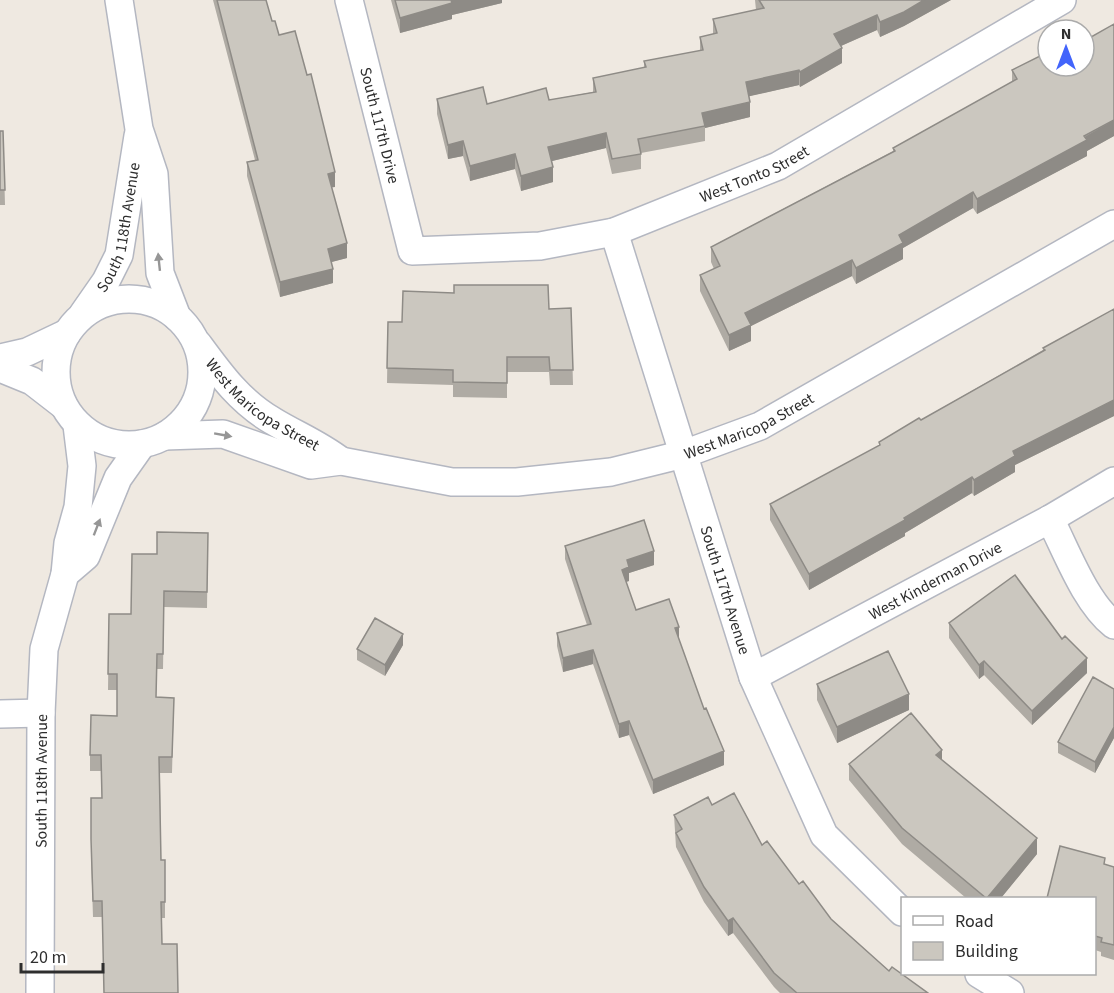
<svg xmlns="http://www.w3.org/2000/svg" width="1114" height="993" font-family="'Source Sans 3',sans-serif">
<style>
.lines{fill:none;stroke-linecap:round;stroke-linejoin:round}
.minor-casing{stroke:#b4b7c1;stroke-width:30}
.minor{stroke:#fff;stroke-width:27}
.wall{fill:#afaba4}
.shaded-wall{fill:#8e8b86}
.building{fill:#cbc7bf;stroke:#8e8b86;stroke-width:1.5}
.oneway{fill:#969696}
.labels{text-anchor:middle;stroke-width:6;stroke-linejoin:round;paint-order:stroke}
.street-label{font-size:16px;fill:#2e2e2e;stroke:#fff}
</style>
<rect width="100%" height="100%" fill="#efe9e1"/>
<g class="lines">
<!-- minor casing -->
<g class="minor-casing">
<g id="minor">
<path d="M119,0L139,129L154,174L160,273L177,317"/>
<path id="s1" d="M349,0L412,251L540,246L614,232L778,166L1062,0"/>
<path id="s2" d="M614,232L753,677L824,835L902,912"/>
<circle cx="129" cy="372" r="73"/>
<path id="s3" d="M83,314L106,281L119,255L138,136"/>
<path id="s4" d="M198,344C220,374 240,402 273,421C296,435 319,444 341,461"/>
<path d="M0,358L27,352L67,333"/>
<path d="M0,368L32,381L63,405"/>
<path id="s5" d="M165,436L223,434L311,465L341,461L452,482H517L611,472L684,454L760,426L1114,224"/>
<path d="M1050,519C1067,552 1085,602 1114,625"/>
<path d="M65,574L86,556L118,478L142,444"/>
<path id="s6" d="M753,677L1050,519L1114,481"/>
<path d="M0,714L41,713"/>
<path d="M979,974L1010,993"/>
<path id="s7" d="M40,993L41,713L44,649L65,574L68,543L78,507L82,466L77,425"/>
</g>
</g>
<!-- minor -->
<use href="#minor" class="minor"/>
</g>
<!-- wall -->
<path class="wall" d="M213,0H266L272,21L279,35L335,187H332L347,258L331,262L333,283L280,297L247,176V162L255,160Z
M391,0H502V3L452,15V19L400,33Z
M755,0H951L904,26L880,37L877,30L841,46L842,63L800,87L799,85L749,96L750,117L705,128V141L641,153V169L612,174L606,148L552,161L553,182L521,191L515,169L470,181L463,156L448,159L437,114V99L487,104L549,100L593,92V78L644,68V61L700,51V37L713,34V19L756,10Z
M1114,24V136L1087,151V156L977,214L973,208L903,248V259L856,284L852,276L751,326V341L729,351L700,291V275L714,269L711,262V247L893,151V148L1012,82V70L1048,66Z
M0,131H3L5,205H0Z
M571,308L573,385H550L549,372H507V398L453,397V385L387,383L388,322H402L549,309Z
M1114,309V416L1015,465V472L974,496L972,493L905,533V536L809,590L770,520V504L879,446V442L921,420L1043,350V348Z
M208,533L207,608L164,607L163,669H157L156,697L174,698L172,773H160L161,860L165,902V918H161L162,944L178,993L102,917H93L91,855L102,798L101,771H90V755L117,716V690H108L109,614H131L157,554Z
M565,546L654,565L629,573V581L626,582L636,610L679,639L724,765L653,794L629,735L619,738L593,664L563,672L557,646V633L587,625L565,559Z
M949,623L1062,639L1087,673L1032,725L984,675L979,679L949,638Z
M403,645L385,676L357,660V649Z
M817,684L909,710L837,743L817,700Z
M1114,689V738L1095,773L1058,753V742Z
M942,760L1037,854L1001,898H966L902,844L849,780V764Z
M712,805L762,845L831,919L889,971L928,993H780L774,987L733,933L728,936L704,902L676,847L674,815Z
M1105,865L1114,867V960L1101,956V952L1095,950V898Z"/>
<!-- shaded-wall -->
<path class="shaded-wall" d="M451,0H502V3L452,15V19L400,33V18Z
M924,0H951L904,26L880,37V22Z
M877,15V30L834,49V34Z
M842,48V63L800,87V72Z
M799,70V85L746,97V82Z
M750,102V117L705,128L702,113Z
M1114,120V136L1087,151V156L977,214V199Z
M606,133V148L548,162V147Z
M463,141V156L448,159V145Z
M515,154V169L470,181V166Z
M553,167V182L521,191V176Z
M335,172V187L328,188V174Z
M973,192V208L903,248V259L856,284V268L899,235Z
M347,243V258L328,263V249Z
M852,260V276L751,326V341L729,351V335L745,313Z
M333,269V283L280,297V282Z
M1114,400V416L1015,465V472L974,496V480L1013,451Z
M972,477V493L905,533V536L809,590V574Z
M654,551V565L629,573V581L622,583V570L627,560Z
M679,627V641L675,628Z
M403,634V645L385,676V665Z
M593,650V664L563,672V658Z
M1087,658V673L1032,725V711Z
M984,661V675L979,679V665Z
M909,694V710L837,743V727Z
M629,721V735L619,738V724Z
M1114,727V738L1095,773V762Z
M942,750V766L936,755Z
M724,751V765L653,794V780Z
M1037,838V854L1001,898H987Z
M733,918V933L728,936V921Z"/>
<!-- building -->
<path class="building" d="M217,0H266L272,21H275L279,35L295,31L307,75L311,74L335,172L328,174L347,243L328,249L333,269L280,282L247,162L258,160Z
M395,0H452H451L452,3L400,18Z
M759,0H924L904,12L880,22L877,15L834,34L842,48L800,72L799,70L746,82L750,102L702,113L705,126L638,139L641,154L612,159L606,133L548,147L553,167L521,176L515,154L470,166L463,141L448,145L437,99L483,87L487,104L546,88L549,100L596,92L593,78L646,67L644,61L703,50L700,37L717,33L713,19L764,8Z
M1114,24V120L1084,136L1087,140L977,199L973,192L899,235L903,243L856,268L852,260L745,313L751,325L729,335L700,275L720,266L711,247L895,151L893,148L1017,79L1012,70L1048,52V66H1084V41Z
M0,131H3L5,190H0Z
M454,285H548L549,309L571,308L573,370H550L549,357H507V383L453,382V370L387,368L388,322H402L403,291L454,293Z
M1114,309V400L1013,451L1015,456L974,480L972,477L904,518L905,520L809,574L770,504L880,445L879,442L919,418L921,420L1045,350L1043,348Z
M644,520L654,551L627,560L629,567L622,570L636,610L669,599L679,627L675,628L704,709L706,708L724,751L653,780L629,721L619,724L593,650L563,658L557,633L591,624L565,546Z
M157,532L208,533L207,592L164,591L163,654H157L156,697L174,698L172,757H159L161,860H165V902H161L162,944H177L178,993H104L102,901H93L91,839V798H102L101,755H90L91,715L117,716V674H108L109,614H131L132,554H157Z
M1015,575L1062,639L1065,636L1087,658L1032,711L984,661L979,665L949,623Z
M375,618L403,634L385,665L357,649Z
M888,651L909,694L837,727L817,684Z
M1093,677L1114,689V727L1095,762L1058,742Z
M911,713L942,750L936,755L1037,838L987,898H986L902,828L849,764Z
M734,793L762,845L767,841L799,884L803,881L831,919L889,971L892,967L928,993H797L774,973L733,918L728,921L704,887L676,833L682,829L674,815L708,797L712,805Z
M1060,846L1105,858L1104,864L1114,867V945L1101,942L1102,938L1095,936V898H1047Z"/>
<!-- one-way arrows -->
<defs><path id="oneway-solid" d="M-6-.8H1V-3.2L6.5 0L1 3.2V.8H-6Z" transform="scale(1.5)"/></defs>
<g class="oneway">
<use href="#oneway-solid" transform="translate(159 262) rotate(-96)"/>
<use href="#oneway-solid" transform="translate(223 435) rotate(10)"/>
<use href="#oneway-solid" transform="translate(97 527) rotate(-69)"/>
</g>
<g class="labels">
<!-- street labels -->
<g class="street-label">
<text dy="6" stroke="none"><textPath href="#s1" startOffset="129">South 117th Drive</textPath></text>
<text dy="6" stroke="none"><textPath href="#s1" startOffset="614">West Tonto Street</textPath></text>
<text dy="6" stroke="none"><textPath href="#s3" startOffset="96">South 118th Avenue</textPath></text>
<text dy="6" stroke="none"><textPath href="#s4" startOffset="90">West Maricopa Street</textPath></text>
<text dy="6" stroke="none"><textPath href="#s5" startOffset="600">West Maricopa Street</textPath></text>
<text dy="6" stroke="none"><textPath href="#s6" startOffset="206">West Kinderman Drive</textPath></text>
<text dy="6" stroke="none"><textPath href="#s2" startOffset="375">South 117th Avenue</textPath></text>
<text dy="6" stroke="none"><textPath href="#s7" startOffset="212">South 118th Avenue</textPath></text>
</g>
</g>
<!-- legend -->
<rect x="901" y="897" width="195" height="78" fill="#ffffff" stroke="#ababab" stroke-width="1.5"/>
<rect x="913" y="916" width="30" height="9" fill="#ffffff" stroke="#ababab" stroke-width="1.5"/>
<text x="955" y="927" font-size="18" fill="#2e2e2e">Road</text>
<rect x="913" y="942" width="30" height="18" fill="#cbc7bf" stroke="#ababab" stroke-width="1.5"/>
<text x="955" y="957" font-size="18" fill="#2e2e2e">Building</text>
<!-- north arrow -->
<g transform="translate(1066 48)"><circle r="28" fill="#ffffff" stroke="#ababab" stroke-width="1.5"/>
<path d="M0-4.5L10 22L0 15L-10 22Z" fill="#4264fb"/>
<text y="-9" font-size="16" font-weight="bold" text-anchor="middle" fill="#2e2e2e">N</text>
</g>
<!-- scale -->
<path d="M21 963v9h82v-9" fill="none" stroke="#2e2e2e" stroke-width="3"/>
<text x="30" y="963" font-size="18" fill="#2e2e2e" stroke="#ffffff" stroke-width="4.5" paint-order="stroke">20 m</text>
</svg>
